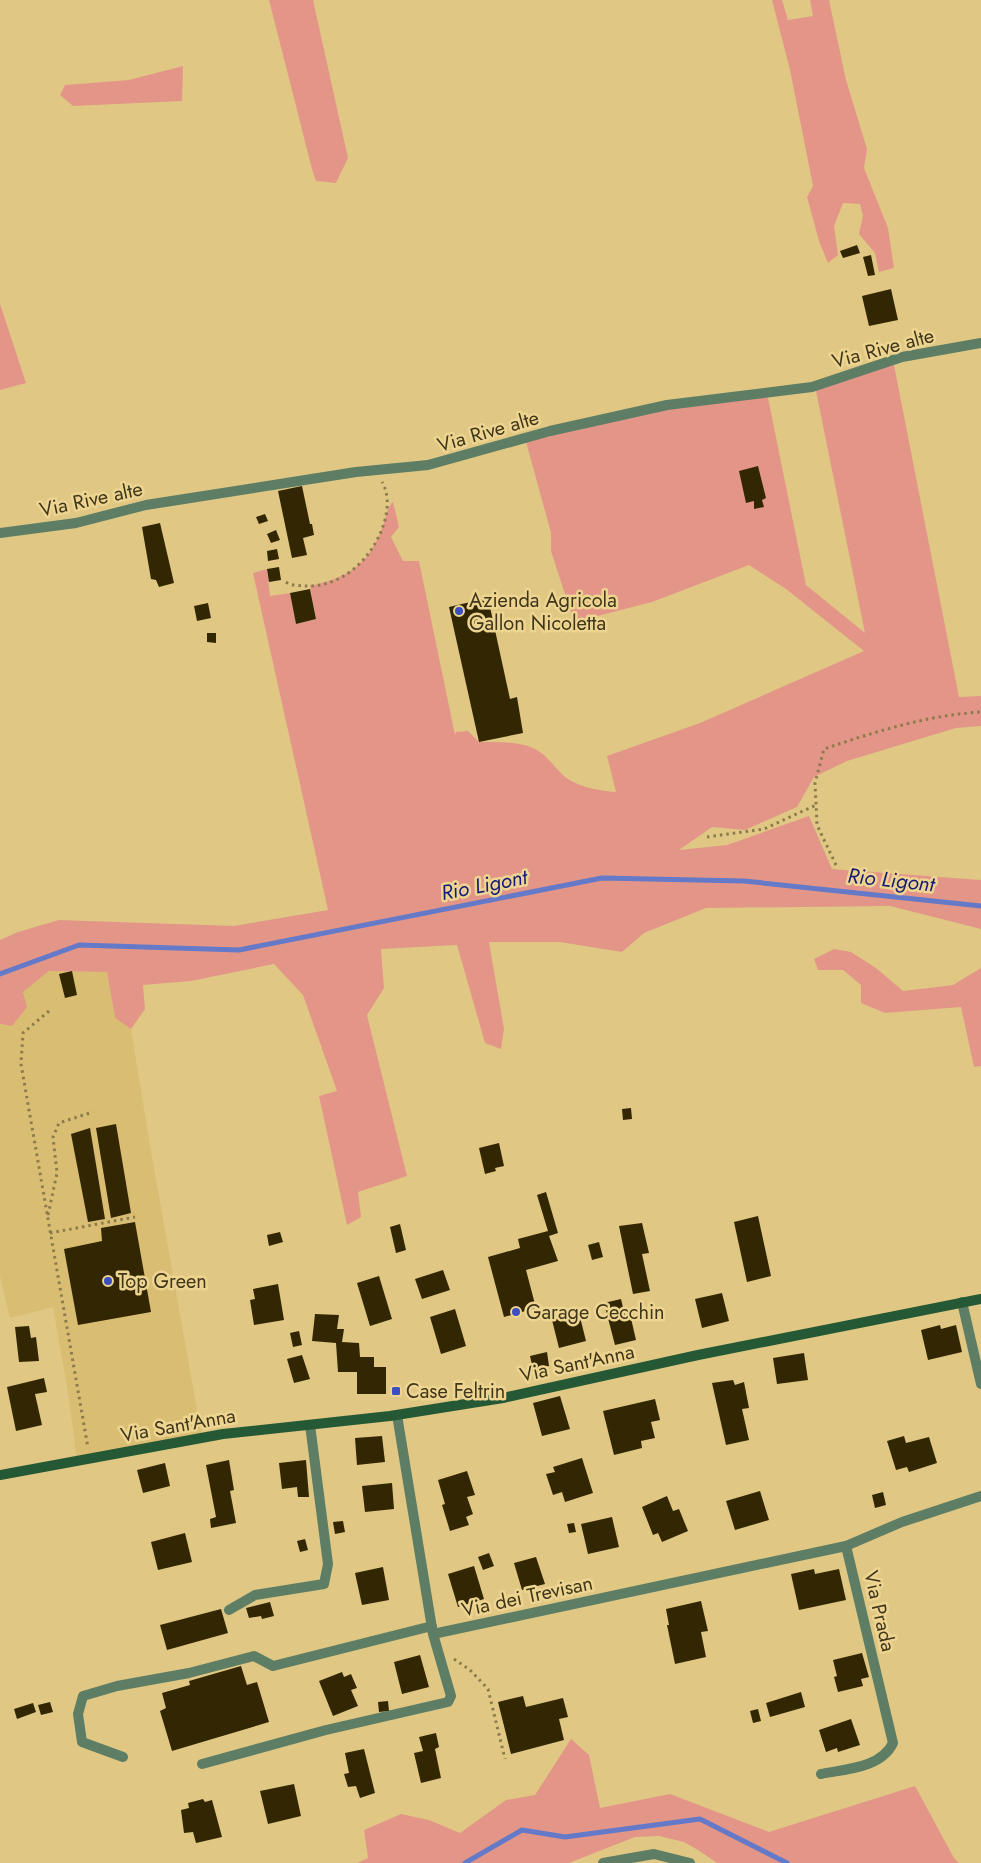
<svg xmlns="http://www.w3.org/2000/svg" width="981" height="1863" font-family="Jost,sans-serif">
<style>
.built{fill:#d8bd72}
.green{fill:#e39688}
.lines{fill:none;stroke-linecap:round;stroke-linejoin:round}
.stream{stroke:#6479c7;stroke-width:5}
.building{fill:#322702}
.path{stroke:#8b7b4c;stroke-width:3;stroke-dasharray:2.5 4;stroke-linecap:butt}
.minor{stroke:#5d7d64;stroke-width:10}
.secondary{stroke:#255834;stroke-width:10}
.poi-dot{fill:#3b4fc1;stroke:#edd591;stroke-width:2}
.labels{text-anchor:middle;stroke-width:5;stroke-linejoin:round;paint-order:stroke}
.street-label{font-size:20px;fill:#40361a;stroke:#edd591}
.poi-label{font-size:20px;fill:#40361a;stroke:#edd591;text-anchor:start}
.water-label{font-size:21px;font-style:italic;fill:#161b76;stroke:#edd591}
</style>
<rect width="100%" height="100%" fill="#e0c884"/>
<!-- built -->
<path class="built" d="M49,971L107,972L115,1018L131,1029L149,1140L202,1438L77,1461L68,1392L53,1307L10,1318L0,1276V1024L12,1026L23,992Z"/>
<!-- green -->
<path class="green" d="M269,0H313L348,158L336,183L316,181L312,169Z
M772,0H782L788,20L813,16L810,0H829L846,80L867,149L864,168L888,228L894,268L879,272L875,253L859,234L863,216L860,204L843,203L834,226L838,255L828,263L819,241L807,197L813,186L790,70Z
M183,66L182,101L73,106L60,95L65,85L129,80Z
M0,304L26,383L0,390Z
M893,360L959,697L981,696V726L956,728L847,761L814,777L797,807L745,830L712,827L679,850L727,845L809,816L832,869L981,880V929L890,906L706,908L644,933L622,952L560,942H489L504,1029L501,1049L485,1043L457,945L381,949L384,988L367,1015L407,1176L358,1192L361,1217L347,1225L319,1096L337,1091L303,995L274,964L191,981L143,985L145,1009L131,1029L115,1018L107,972L49,971L23,992L27,1007L12,1026L0,1024V940L18,932L59,920L234,926L328,910L253,573L267,569L270,596L290,593L296,624L316,619L310,586C345,578 367,567 381,531C386,521 385,510 393,502L399,527L391,537L403,561H419L455,735L456,732L468,731L479,742C497,742 517,741 533,748C546,754 552,764 562,774C573,786 600,791 616,792L607,756L700,723L864,651L786,589L749,565L652,602L574,622L551,551V533L525,438L667,405L767,393L806,585L865,633L815,386Z
M834,949L851,952L876,968L903,991L953,985L981,968V1066L974,1067L961,1007L885,1013L861,1003V985L843,970H818L814,959Z
M571,1739L589,1755L600,1808L670,1794L769,1832L915,1786L954,1858L959,1863H717L698,1850L684,1842L659,1836L635,1837L569,1863H357L368,1858L364,1830L401,1814L429,1820L460,1833L506,1800L535,1795Z"/>
<g class="lines">
<!-- stream -->
<path class="stream" d="M0,974L79,945L239,950L602,878L744,881L981,906
M465,1863L522,1830L565,1837L700,1819L787,1863"/>
</g>
<!-- building -->
<path class="building" d="M857,245L860,253L843,258L840,251Z
M871,255L875,275L868,276L863,257Z
M891,289L898,320L869,326L862,296Z
M758,466L766,498L762,500L764,507L754,509V501L746,503L739,471Z
M302,486L310,524H312L314,535L303,538L307,555L292,558L278,491Z
M265,514L268,521L259,524L256,517Z
M160,523L174,583L159,587L156,580L151,579L142,527Z
M276,530L280,540L271,543L267,534Z
M277,549L279,559L268,561L267,551Z
M279,567L281,580L269,582L267,569Z
M310,589L316,619L296,624L290,593Z
M488,598L510,699L517,697L523,733L479,742L449,607Z
M208,603L211,618L197,621L194,606Z
M207,633H216V643L207,642Z
M72,971L77,995L65,998L59,974Z
M631,1108L632,1119L623,1120L622,1109Z
M116,1124L131,1213L111,1218L96,1128Z
M90,1128L105,1219L88,1222L71,1134Z
M499,1143L504,1166L495,1168L496,1171L485,1174L479,1148Z
M546,1192L558,1233L549,1236L558,1261L526,1270L536,1308L504,1317L488,1257L520,1248L518,1239L548,1231L537,1195Z
M758,1216L771,1276L747,1282L734,1222Z
M135,1222L151,1312L78,1325L64,1249L102,1241L101,1228Z
M642,1223L649,1253L642,1254L650,1291L633,1294L619,1226Z
M400,1224L406,1250L396,1253L390,1227Z
M280,1232L283,1242L269,1246L267,1235Z
M599,1242L603,1257L592,1260L588,1245Z
M443,1270L450,1290L422,1299L415,1279Z
M379,1276L392,1319L370,1326L357,1283Z
M278,1284L284,1320L254,1325L250,1300L255,1299L253,1289Z
M722,1293L729,1321L702,1328L695,1299Z
M621,1299L625,1316L630,1314L636,1340L615,1345L604,1303Z
M455,1309L466,1346L441,1354L430,1317Z
M579,1313L586,1341L559,1348L552,1320Z
M315,1314L339,1315L337,1329H344L342,1342L359,1343L360,1357H374V1367H386V1394H357V1372H338L336,1343L312,1341Z
M940,1325L941,1329L956,1325L962,1352L928,1360L921,1330Z
M29,1326L31,1338L36,1337L39,1361L19,1362L15,1327Z
M299,1331L302,1345L293,1347L290,1333Z
M547,1352L549,1366L533,1369L530,1356Z
M804,1353L808,1380L777,1384L773,1358Z
M302,1355L310,1379L294,1383L287,1359Z
M44,1378L47,1392L35,1394L42,1425L16,1431L7,1387Z
M733,1380L735,1385L744,1382L749,1408L742,1409L749,1440L726,1445L712,1383Z
M560,1396L570,1429L542,1436L533,1403Z
M655,1399L660,1420L651,1422L655,1438L641,1441L642,1448L614,1455L603,1411Z
M382,1436L385,1462L357,1465L355,1438Z
M904,1436L906,1443L929,1437L937,1463L909,1472L907,1467L896,1470L887,1441Z
M582,1458L593,1493L565,1502L562,1492L553,1495L546,1474L555,1472L553,1467Z
M229,1460L234,1490L230,1491L236,1523L211,1528L210,1519L216,1517L206,1465Z
M306,1460L309,1497H298L297,1487L282,1489L279,1463Z
M165,1463L170,1486L143,1493L137,1470Z
M467,1471L475,1495L467,1497L473,1514L466,1517L469,1525L450,1531L442,1505L445,1504L438,1480Z
M392,1483L394,1509L365,1512L362,1486Z
M760,1491L769,1520L735,1530L726,1501Z
M883,1492L886,1505L875,1508L872,1495Z
M667,1496L673,1511L679,1509L688,1531L662,1542L658,1533L653,1535L642,1507Z
M612,1517L619,1547L588,1554L581,1524Z
M343,1521L345,1532L335,1534L333,1522Z
M574,1523L576,1532L569,1533L567,1524Z
M185,1533L192,1562L158,1570L151,1542Z
M305,1539L308,1550L300,1552L297,1541Z
M489,1553L494,1566L483,1570L478,1557Z
M536,1557L545,1584L522,1590L514,1563Z
M474,1566L484,1599L458,1607L448,1574Z
M383,1567L389,1600L362,1605L355,1573Z
M814,1569L815,1574L839,1569L846,1600L799,1610L791,1574Z
M701,1601L708,1631L701,1632L706,1657L675,1664L667,1625H669L666,1609Z
M270,1602L274,1616L262,1619L261,1616L249,1618L246,1608Z
M221,1609L228,1633L167,1650L160,1625Z
M862,1653L869,1677L861,1679L863,1686L838,1692L834,1677L837,1676L833,1660Z
M420,1655L429,1687L402,1694L394,1662Z
M241,1666L247,1685L257,1682L269,1722L172,1751L160,1711L166,1708L162,1693L190,1685L189,1681Z
M342,1672L344,1677L351,1674L357,1688L351,1690L358,1706L333,1716L319,1681Z
M801,1692L805,1707L770,1717L766,1703Z
M523,1696L526,1707L563,1698L568,1717L559,1719L564,1740L511,1754L498,1702Z
M388,1701L389,1711L379,1712L378,1702Z
M50,1702L53,1712L41,1715L38,1705Z
M33,1703L36,1712L17,1719L14,1709Z
M758,1709L761,1721L753,1723L750,1711Z
M851,1719L860,1745L838,1752L837,1748L826,1752L819,1730Z
M436,1733L439,1747L435,1749L441,1778L421,1783L414,1753L423,1751L419,1737Z
M364,1749L375,1793L360,1798L356,1786L348,1787L344,1774L349,1773L345,1753Z
M294,1784L301,1816L268,1824L260,1791Z
M203,1799L205,1802L212,1800L222,1837L196,1843L193,1832L184,1833L181,1810L189,1808L188,1803Z"/>
<g class="lines">
<!-- path -->
<path class="path" d="M286,582C291,586 298,585 304,586C344,588 375,556 385,520C388,507 389,494 382,482
M707,837L764,829L816,805
M836,865L817,825L815,783L824,749C874,732 928,715 981,712
M49,1011L23,1033L21,1064L88,1448
M48,1215L57,1173L53,1137L59,1123L93,1112
M50,1233L135,1217
M454,1659L470,1670L488,1689L505,1759"/>
<!-- minor -->
<path class="minor" d="M0,533L76,523L146,505L356,472L428,465L550,431L667,405L812,387L902,357L981,343
M962,1302L981,1384
M397,1415L433,1634L846,1546L902,1522L981,1496
M229,1610L255,1595L324,1584L328,1564L310,1425
M123,1757L82,1742L78,1714L83,1696L117,1686L189,1673L254,1656L273,1666L432,1626
M202,1764L326,1730L448,1702L451,1696L433,1634
M821,1774C846,1769 881,1768 893,1743L846,1546
M603,1863L654,1854L690,1863"/>
<!-- secondary -->
<path class="secondary" d="M0,1475L223,1434L390,1416L503,1398L698,1355L981,1299"/>
</g>
<!-- markers -->
<g class="poi-dot">
<circle cx="459" cy="611" r="5"/>
<circle cx="108" cy="1281" r="5"/>
<circle cx="516" cy="1312" r="5"/>
<rect x="391" y="1386" width="10" height="10" rx="2.5"/>
</g>
<g class="labels">
<!-- street labels -->
<g class="street-label">
<text transform="translate(883 348) rotate(-15)" y="7">Via Rive alte</text>
<text transform="translate(488 431) rotate(-16)" y="7">Via Rive alte</text>
<text transform="translate(91 499) rotate(-12)" y="7">Via Rive alte</text>
<text transform="translate(577 1363) rotate(-12)" y="7">Via Sant'Anna</text>
<text transform="translate(178 1425) rotate(-10)" y="7">Via Sant'Anna</text>
<text transform="translate(527 1596) rotate(-12)" y="7">Via dei Trevisan</text>
<text transform="translate(880 1611) rotate(77)" y="7">Via Prada</text>
</g>
<!-- poi labels -->
<g class="poi-label">
<text x="469" y="607">Azienda Agricola<tspan x="469" dy="23">Gallon Nicoletta</tspan></text>
<text x="118" y="1288">Top Green</text>
<text x="526" y="1319">Garage Cecchin</text>
<text x="406" y="1398">Case Feltrin</text>
</g>
<!-- water labels -->
<g class="water-label">
<text transform="translate(891 880) rotate(6)" y="7">Rio Ligont</text>
<text transform="translate(484 885) rotate(-11)" y="7">Rio Ligont</text>
</g>
</g>
</svg>
